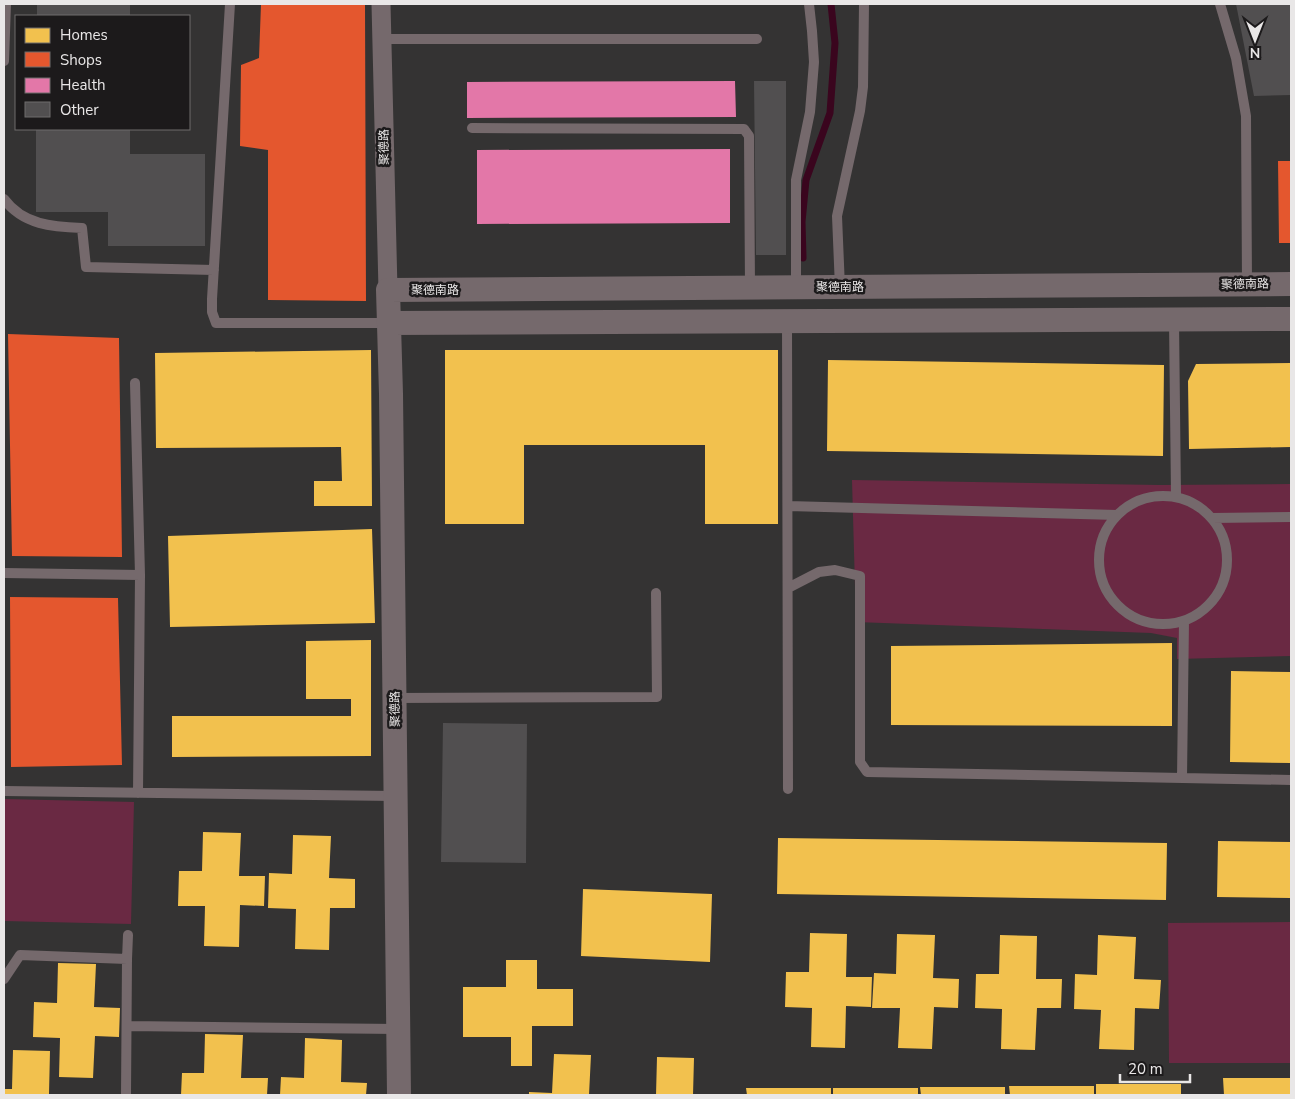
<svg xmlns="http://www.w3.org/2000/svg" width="1295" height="1099" font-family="'Nunito Sans','Noto Sans SC',sans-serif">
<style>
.green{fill:#6a2943}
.homes{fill:#f2c14e}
.shops{fill:#e4572e}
.health{fill:#e377a8}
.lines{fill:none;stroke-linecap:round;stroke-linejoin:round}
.stream{stroke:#3a051e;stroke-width:7}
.building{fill:#514f50}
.service{stroke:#75696c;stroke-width:10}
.minor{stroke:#75696c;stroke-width:19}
.tertiary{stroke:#75696c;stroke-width:24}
.labels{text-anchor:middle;stroke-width:5;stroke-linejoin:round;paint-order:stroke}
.street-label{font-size:12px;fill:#e9e7e7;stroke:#1c1a1b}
</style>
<rect width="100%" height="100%" fill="#343333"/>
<!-- green -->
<path class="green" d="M852,480L1160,485L1291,484V656L1177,659V638L1151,633L856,622Z
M4,799L134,802L131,924L4,921Z
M1291,922V1063H1169L1168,923Z"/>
<!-- homes -->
<path class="homes" d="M371,350L372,506H314V481H342L341,447L156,448L155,353Z
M445,350H778V524H705V445H524V524H445Z
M828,360L1164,365L1163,456L827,451Z
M1291,363V447L1189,449L1188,381L1196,364Z
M372,529L375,623L170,627L168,536Z
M371,640V756L172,757V716H351V699H306V641Z
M1172,643V726L891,725V646Z
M1231,671L1291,672V763L1230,762Z
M203,832L241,833L239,876H265L264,906L240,905L239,947L204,946L205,906H178L179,871H202Z
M293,835L331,836L329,878L355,879V908H330L329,950L295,949L296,909L268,908L269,873L292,874Z
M778,838L1167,843L1166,900L777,894Z
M1218,841L1291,842V898L1217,897Z
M583,889L712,894L710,962L581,956Z
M810,933L847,934L846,977H872L871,1007L846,1006L845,1048L811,1047L812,1008L785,1007L786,972H809Z
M897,934L935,935L933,978L959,979L958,1008L934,1007L932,1049L898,1048L900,1008H872L874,973L896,974Z
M1000,935L1037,936L1036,979H1062L1061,1008H1037L1035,1050L1001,1049L1002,1009L975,1008L976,974H999Z
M1098,935L1136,937L1134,979L1161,980L1159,1009L1135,1008L1134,1050L1099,1049L1101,1010L1074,1009L1075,974L1097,975Z
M506,960H537V989H573V1026H532V1066H511V1037H463V987H506Z
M58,963L96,964L94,1007L120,1008L119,1037L95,1036L93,1078L59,1077L60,1038L33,1037L34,1002L57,1003Z
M205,1034L243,1035L241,1078H268L267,1095H181L182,1073H204Z
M305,1038L342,1040L341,1082L367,1083L366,1095H280L281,1077L304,1078Z
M13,1050L50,1051L49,1094H53V1095H4V1089H12Z
M554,1054L591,1055L589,1095H529V1092L552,1093Z
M657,1057L694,1058L693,1095H656Z
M1223,1078H1291V1095H1224Z
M1096,1084H1181V1095H1096Z
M1009,1086H1094V1095H1010Z
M920,1087H1005V1095H921Z
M746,1088H831V1095H747Z
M833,1088H918V1095H833Z"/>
<!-- shops -->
<path class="shops" d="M261,4H365L366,301L268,300V150L240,146L241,65L259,58Z
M1278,161H1291V243H1279Z
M8,334L119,338L122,557L12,556Z
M10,597L118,598L122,765L11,767Z"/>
<!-- health -->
<path class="health" d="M735,81L736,117L467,118V82Z
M730,149V223L477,224V150Z"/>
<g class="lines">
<!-- stream -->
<path class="stream" d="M803,258L802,222L806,180L830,113L835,43L831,4"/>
</g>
<!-- building -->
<path class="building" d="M37,4H130V16H37Z
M1236,4H1291V95L1254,96Z
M754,81H786V255H756Z
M36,129H130V154H205V246H108V212H36Z
M443,723L527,724L526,863L441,862Z"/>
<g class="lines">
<!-- service -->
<path class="service" d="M230,4L212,299V312L216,323H389
M1220,4L1236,58L1246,116L1247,284
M381,39H757
M4,61L6,4
M472,128L744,129L749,136L750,288
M4,199C23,225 53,227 82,228L86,267L214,270
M796,288V180L810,112L814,62L812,31L809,4
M840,288L837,216L860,111L863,87L864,4
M1174,320L1176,497
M787,322L788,789
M135,383L140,575L138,793
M1099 560a64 64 0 1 1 128 0a64 64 0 1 1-128 0Z
M788,506L1117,515
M1212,518L1291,517
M4,573L140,575
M788,588L819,572L835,570L860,576V762L867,772L1291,780
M394,698L657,697L656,593
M1182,778L1184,621
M4,791L395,796
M127,959L128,935
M4,979L20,955L127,959L126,1095
M127,1026L398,1029"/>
<!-- minor -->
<path class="minor" d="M381,4L388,290"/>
<!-- tertiary -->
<path class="tertiary" d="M389,323L1291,319
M399,1095L391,394L388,290L1291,284"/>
</g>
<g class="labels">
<!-- street labels -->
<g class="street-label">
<text transform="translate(384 147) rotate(-91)" y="4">聚德路</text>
<text transform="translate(1245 284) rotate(-1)" y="4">聚德南路</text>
<text x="840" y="291">聚德南路</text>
<text x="435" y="294">聚德南路</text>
<text transform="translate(395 709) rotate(-91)" y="4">聚德路</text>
</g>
</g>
<!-- border -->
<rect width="1295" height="1099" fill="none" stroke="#e9e7e7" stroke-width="10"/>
<!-- legend -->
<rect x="15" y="15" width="175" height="115" fill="#1c1a1b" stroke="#6e6c6d"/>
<rect x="25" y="28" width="25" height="15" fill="#f2c14e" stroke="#6e6c6d"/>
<text x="60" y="40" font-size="15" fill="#e9e7e7">Homes</text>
<rect x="25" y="52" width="25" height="15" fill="#e4572e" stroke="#6e6c6d"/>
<text x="60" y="65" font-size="15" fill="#e9e7e7">Shops</text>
<rect x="25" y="78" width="25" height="15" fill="#e377a8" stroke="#6e6c6d"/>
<text x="60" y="90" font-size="15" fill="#e9e7e7">Health</text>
<rect x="25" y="102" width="25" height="15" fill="#514f50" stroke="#6e6c6d"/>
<text x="60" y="115" font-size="15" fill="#e9e7e7">Other</text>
<!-- north arrow -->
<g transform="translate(1255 40) rotate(180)" stroke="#1c1a1b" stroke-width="4" paint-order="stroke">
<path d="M0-4L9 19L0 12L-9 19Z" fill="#e9e7e7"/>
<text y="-8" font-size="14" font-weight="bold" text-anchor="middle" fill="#e9e7e7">N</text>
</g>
<!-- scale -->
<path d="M1120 1074v8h70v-8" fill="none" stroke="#e9e7e7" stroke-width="2.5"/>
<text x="1128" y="1074" font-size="15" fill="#e9e7e7" stroke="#1c1a1b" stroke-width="4" paint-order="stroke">20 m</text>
</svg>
